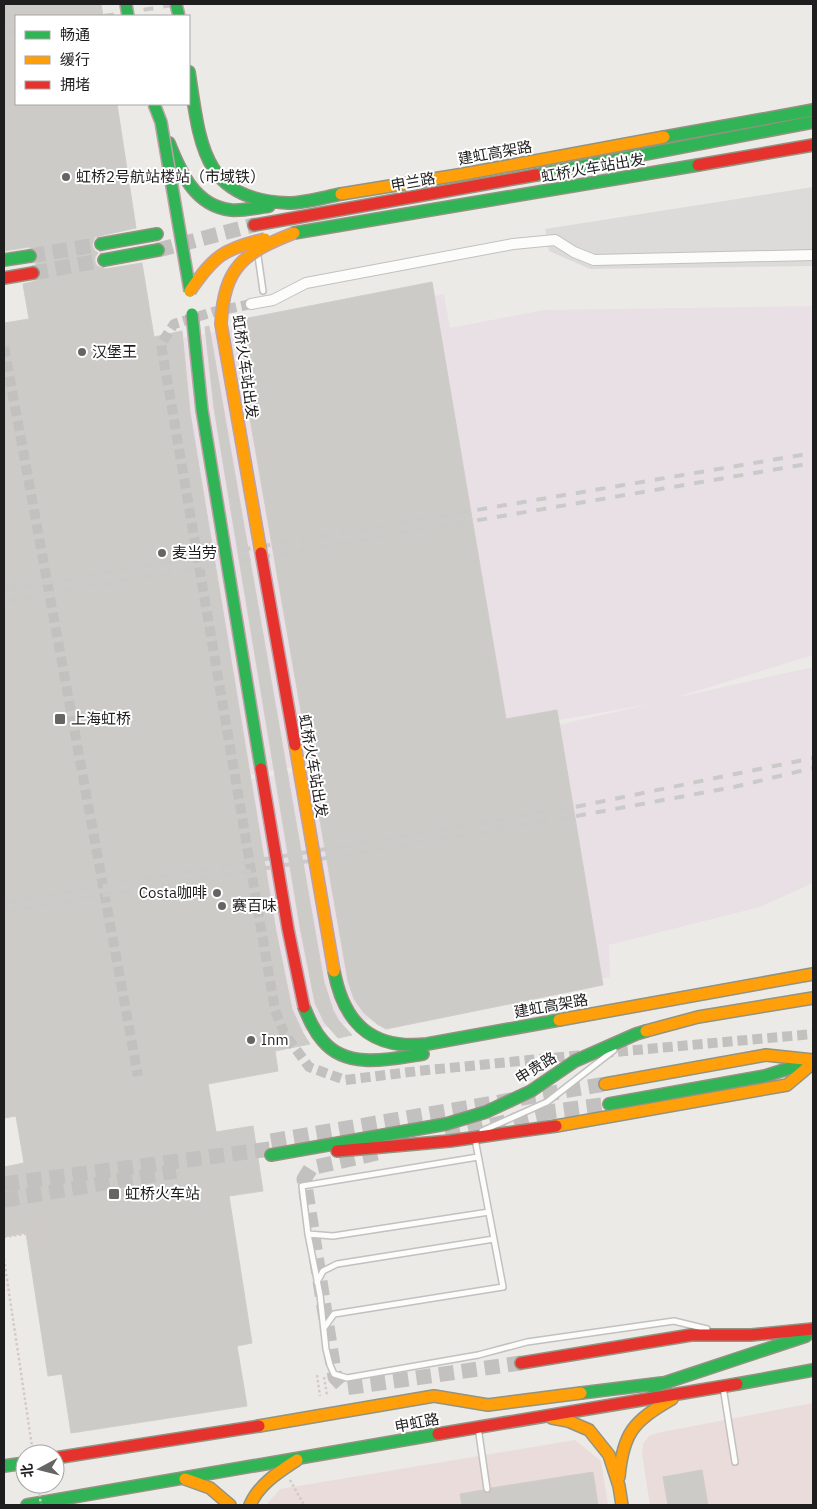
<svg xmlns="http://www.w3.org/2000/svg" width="817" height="1509" font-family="'IBM Plex Sans','Noto Sans SC',sans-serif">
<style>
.commercial{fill:#e9dcda}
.industrial{fill:#e9e0e5}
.parking{fill:#dcdbda}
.building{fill:#cdcbc8;stroke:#cfccc9}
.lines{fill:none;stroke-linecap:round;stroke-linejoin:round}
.street-tunnel{stroke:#c3c1bf;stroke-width:10;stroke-dasharray:10 5;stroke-linecap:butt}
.secondary-tunnel{stroke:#c3c1bf;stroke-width:15;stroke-dasharray:15 8;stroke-linecap:butt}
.lane-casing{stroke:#c2c1bf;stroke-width:8}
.street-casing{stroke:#c2c1bf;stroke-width:12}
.fast-casing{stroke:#929381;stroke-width:14}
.slow-casing{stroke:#929381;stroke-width:14}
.jam-casing{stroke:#929381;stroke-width:14}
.path{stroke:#d5c9c8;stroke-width:2.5;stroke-dasharray:2.5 2.5;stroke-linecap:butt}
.lane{stroke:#fcfcfb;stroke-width:5}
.street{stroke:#fcfcfb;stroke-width:10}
.fast{stroke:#30b455;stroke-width:11}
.slow{stroke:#ff9f0a;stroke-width:11}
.jam{stroke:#e5322d;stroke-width:11}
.rail{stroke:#cacac9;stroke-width:4;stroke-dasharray:10 10;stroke-linecap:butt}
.fast-bridge-casing{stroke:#bea1a9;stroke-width:14;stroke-linecap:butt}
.slow-bridge-casing{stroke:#bea1a9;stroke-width:14;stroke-linecap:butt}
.jam-bridge-casing{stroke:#bea1a9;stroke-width:14;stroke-linecap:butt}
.path-bridge{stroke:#d5c9c8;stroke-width:2.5;stroke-dasharray:2.5 2.5;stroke-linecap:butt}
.fast-bridge{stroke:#30b455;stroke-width:11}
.slow-bridge{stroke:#ff9f0a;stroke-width:11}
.jam-bridge{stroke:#e5322d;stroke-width:11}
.poi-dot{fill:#666564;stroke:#fff;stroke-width:2}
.labels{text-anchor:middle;stroke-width:4;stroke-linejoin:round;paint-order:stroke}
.street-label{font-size:15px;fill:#1e1e1e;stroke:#fff}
.poi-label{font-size:15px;fill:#1e1e1e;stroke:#fff;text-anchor:start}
</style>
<rect width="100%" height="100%" fill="#eceae7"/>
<!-- commercial -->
<path class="commercial" d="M813,1403V1505H650L642,1454L643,1444L649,1436L657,1433Z
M575,1440L601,1461L608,1505H266L280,1489Z"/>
<!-- industrial -->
<path class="industrial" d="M444,294L450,328L544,310L813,306V655L674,698L813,667V883L760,907L609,945L610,977L4,1084V823L558,725L650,704L4,818V367Z"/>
<!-- parking -->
<path class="parking" d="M813,187V266L590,269L549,251L545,229Z"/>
<!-- building -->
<path class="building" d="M4,4H101L103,16H16V104H117L136,228L95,237L92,245L94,250L98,253L95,257V262L97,266L105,269L142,263L154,337L182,331L190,412L276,931L292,1009L303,1033L310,1044L275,1051L278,1071L208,1084L216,1132L253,1126L263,1191L229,1196L252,1343L237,1346L247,1406L71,1433L62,1374L48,1376L26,1233L4,1237V1167L24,1163L16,1116L4,1118V323L29,319L23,284L39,280L42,277V272L40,267L35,264L38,260L39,255L34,248L29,247L4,251Z
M432,282L506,719L557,710L603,985L386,1029L377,1024L364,1013L354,999L348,981L233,321Z
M209,326L324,982L333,1010L339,1021L352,1035L338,1038L324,1022L315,1003L300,927L214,408L205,327Z
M702,1470L708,1505H668L663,1477Z
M593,1472L598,1505H462L460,1494L483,1490L485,1493H488L491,1488Z"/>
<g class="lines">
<!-- street-tunnel -->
<path class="street-tunnel" d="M251,304L213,312L174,324L161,344L275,1010L284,1033L309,1067L345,1080L418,1071L581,1055
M4,347L138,1076
M603,1053L813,1034"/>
<!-- secondary-tunnel -->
<path class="secondary-tunnel" d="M158,250L254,225
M30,256L101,244
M33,273L104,260
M541,1113L609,1104
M446,1136L549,1112
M271,1141L605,1084
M377,1153L311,1168L304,1179L335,1377L345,1388L521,1363
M4,1184L285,1147
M4,1200L176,1171"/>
<!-- lane casing -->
<g class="lane-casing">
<path id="lane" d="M258,256L263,291
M482,1131L547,1102L614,1050
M478,1157L302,1186L308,1234L320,1295L326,1349L330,1365L334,1374L347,1378L478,1355L527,1342L674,1321L707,1329
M308,1234L333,1236L489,1212
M317,1282L323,1271L337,1264L494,1239
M324,1328L334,1314L503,1287L475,1139
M723,1387L735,1462
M478,1427L487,1489"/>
</g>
<!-- street casing -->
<g class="street-casing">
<path id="street" d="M251,304L273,300L306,283L513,244L555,240L574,252L594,260L813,255"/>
</g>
<!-- fast casing -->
<g class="fast-casing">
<path id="fast" d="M189,72C200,142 201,200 288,203C305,203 325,197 341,194
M664,137L813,110
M169,143C181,173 195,206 231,210C243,211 257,208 269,206
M536,175L813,122
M294,233L698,165
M101,244L157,234
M4,260L30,256
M104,260L158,250
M334,971C344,1024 372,1050 427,1044L559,1020
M304,1007C309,1019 314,1031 323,1041C347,1070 391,1059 423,1054
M609,1104L765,1076L809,1062
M271,1155L446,1124L486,1112L531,1091L575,1061L636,1034L646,1031
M737,1384L813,1370
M652,1387L806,1336
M581,1393L662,1383
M4,1466L25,1463
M27,1505L438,1434"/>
</g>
<!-- slow casing -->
<g class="slow-casing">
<path id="slow" d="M341,194L464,174L664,137
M559,1020L813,974
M646,1031L698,1017L813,998
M605,1084L766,1055L813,1060
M556,1126L787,1085L813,1063
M552,1418L568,1421L589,1430L609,1455L619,1486L622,1505
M259,1426L434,1396L488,1405L581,1393
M619,1477C623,1432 634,1421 672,1399
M185,1479L210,1488L230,1505
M250,1505C259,1484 279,1472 297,1460"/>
</g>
<!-- jam casing -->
<g class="jam-casing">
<path id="jam" d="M698,165L813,145
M254,225L536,175
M4,278L33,273
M337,1151L450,1141L556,1126
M521,1363L691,1335H751L813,1329
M438,1434L737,1384
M55,1458L259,1426"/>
</g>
<!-- path -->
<path class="path" d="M4,1237L45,1231
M4,1259L33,1453
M317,1375L320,1396
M324,1377L327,1395
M290,1480L304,1505"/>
<!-- lane -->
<use href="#lane" class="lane"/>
<!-- street -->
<use href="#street" class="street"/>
<!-- fast -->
<use href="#fast" class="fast"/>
<!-- slow -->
<use href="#slow" class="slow"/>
<!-- jam -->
<use href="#jam" class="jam"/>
<!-- rail -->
<path class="rail" d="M104,16L180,4
M4,33L16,31
M4,590L813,453
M4,601L813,463
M4,903L570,808L813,758
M4,912L566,818L734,787L813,768"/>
<!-- fast-bridge casing -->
<g class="fast-bridge-casing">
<path id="fast-bridge" d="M126,4L128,16
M176,4L179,16
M154,104L161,122L190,291
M192,314L202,410L261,769"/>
</g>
<!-- slow-bridge casing -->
<g class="slow-bridge-casing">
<path id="slow-bridge" d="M190,291C214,256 223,249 265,239
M261,553L221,324C224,267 243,253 294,233
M295,745L334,971"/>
</g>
<!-- jam-bridge casing -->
<g class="jam-bridge-casing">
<path id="jam-bridge" d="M261,553L295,745
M261,769L288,929L304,1007"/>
</g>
<!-- path-bridge -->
<path class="path-bridge" d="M38,1484L41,1505"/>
<!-- fast-bridge -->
<use href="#fast-bridge" class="fast-bridge"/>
<!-- slow-bridge -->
<use href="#slow-bridge" class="slow-bridge"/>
<!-- jam-bridge -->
<use href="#jam-bridge" class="jam-bridge"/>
</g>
<!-- markers -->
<g class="poi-dot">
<circle cx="66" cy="177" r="5"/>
<circle cx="82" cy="352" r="5"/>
<circle cx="162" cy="553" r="5"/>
<rect x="54" y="713" width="12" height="12" rx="2.5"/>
<circle cx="217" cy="893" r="5"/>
<circle cx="222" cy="906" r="5"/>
<circle cx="251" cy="1040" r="5"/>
<rect x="108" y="1188" width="12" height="12" rx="2.5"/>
</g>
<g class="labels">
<!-- street labels -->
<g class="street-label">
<text transform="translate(495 153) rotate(-10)" y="5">建虹高架路</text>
<text transform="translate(593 168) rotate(-10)" y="5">虹桥火车站出发</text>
<text transform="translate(413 182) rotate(-10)" y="5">申兰路</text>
<text transform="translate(245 367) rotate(82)" y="5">虹桥火车站出发</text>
<text transform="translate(313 766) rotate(80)" y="5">虹桥火车站出发</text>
<text transform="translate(551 1006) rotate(-10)" y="5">建虹高架路</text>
<text transform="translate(536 1068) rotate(-32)" y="5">申贵路</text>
<text transform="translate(417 1423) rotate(-11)" y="5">申虹路</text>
</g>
<!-- poi labels -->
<g class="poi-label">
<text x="76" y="182">虹桥2号航站楼站（市域铁）</text>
<text x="92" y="357">汉堡王</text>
<text x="172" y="558">麦当劳</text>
<text x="71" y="724">上海虹桥</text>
<text x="207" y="898" text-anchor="end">Costa咖啡</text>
<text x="232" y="911">赛百味</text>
<text x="261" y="1045">Inm</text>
<text x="125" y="1199">虹桥火车站</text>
</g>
</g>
<!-- border -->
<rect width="817" height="1509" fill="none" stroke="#1e1e1e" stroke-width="10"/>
<!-- legend -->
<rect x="15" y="15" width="175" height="90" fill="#ffffff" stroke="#a5a5a5"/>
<rect x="25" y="31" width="25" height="8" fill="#30b455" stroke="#a5a5a5"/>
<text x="60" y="40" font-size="15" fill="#1e1e1e">畅通</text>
<rect x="25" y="56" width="25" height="8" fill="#ff9f0a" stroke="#a5a5a5"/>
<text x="60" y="65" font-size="15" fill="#1e1e1e">缓行</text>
<rect x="25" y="81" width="25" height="8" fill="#e5322d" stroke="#a5a5a5"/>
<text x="60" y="90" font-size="15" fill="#1e1e1e">拥堵</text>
<!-- north arrow -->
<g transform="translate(40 1469) rotate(263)"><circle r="24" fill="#ffffff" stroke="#a5a5a5"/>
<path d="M0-4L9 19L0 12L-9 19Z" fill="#666564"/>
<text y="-8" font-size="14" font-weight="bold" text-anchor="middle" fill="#1e1e1e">北</text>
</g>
</svg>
